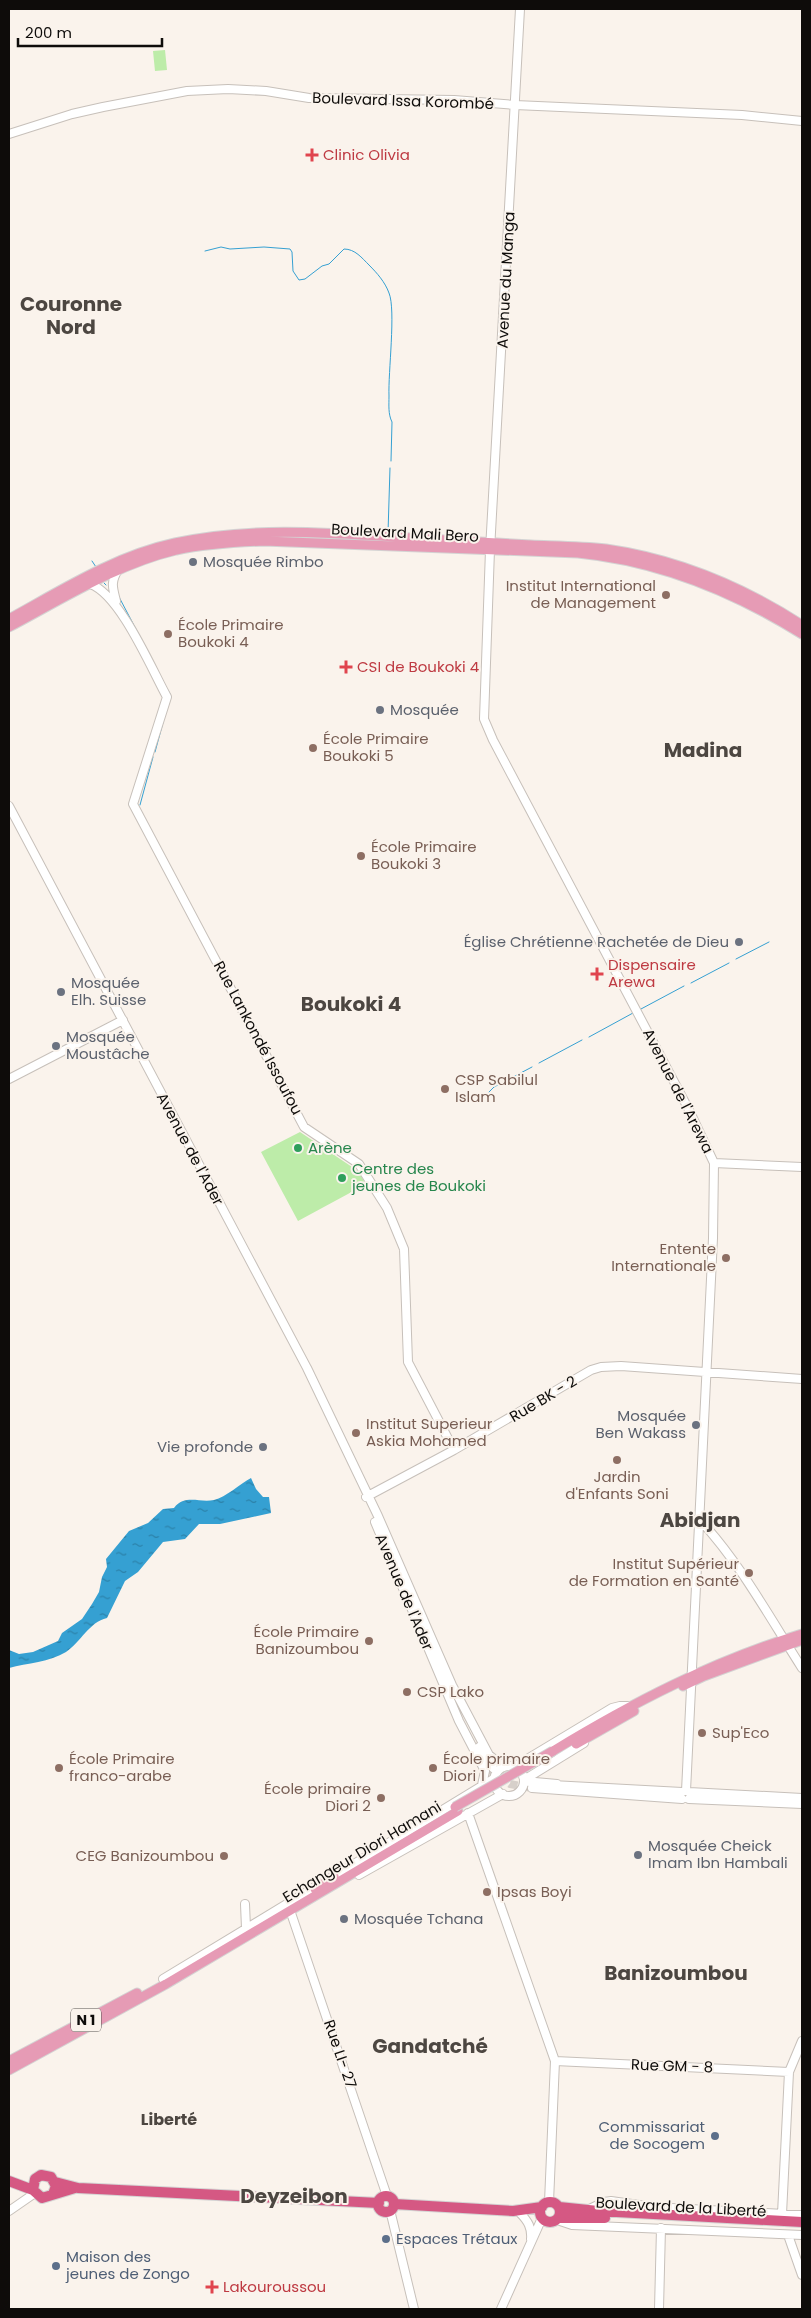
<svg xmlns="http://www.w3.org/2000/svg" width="811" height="2318" font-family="Poppins,sans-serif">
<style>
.grass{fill:#bdeca9}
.water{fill:url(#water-ripples)}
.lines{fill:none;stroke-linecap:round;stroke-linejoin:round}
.stream{stroke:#35a0d2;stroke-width:1}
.secondary-tunnel{stroke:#d7d0ca;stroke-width:8;stroke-dasharray:8 4;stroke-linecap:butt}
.secondary-casing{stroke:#c7c0ba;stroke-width:10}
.primary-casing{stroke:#d4d3d3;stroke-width:11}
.highway-casing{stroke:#d4d3d3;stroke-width:12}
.secondary{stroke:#fff;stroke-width:8}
.primary{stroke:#e69bb5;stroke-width:9}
.highway{stroke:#d55883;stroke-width:10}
.primary-bridge-casing{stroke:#d4d3d3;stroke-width:11;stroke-linecap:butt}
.primary-bridge{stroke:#e69bb5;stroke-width:9}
.health-dot{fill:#e0444e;stroke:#faf3ec;stroke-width:2}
.worship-dot{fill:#6b7280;stroke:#faf3ec;stroke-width:2}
.education-dot{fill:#8d6e63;stroke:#faf3ec;stroke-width:2}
.leisure-dot{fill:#2e9e5b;stroke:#faf3ec;stroke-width:2}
.service-dot{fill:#5c6f8a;stroke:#faf3ec;stroke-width:2}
.labels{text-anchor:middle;stroke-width:4;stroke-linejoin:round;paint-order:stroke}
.shield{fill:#faf3ec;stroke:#55514e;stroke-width:1}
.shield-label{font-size:14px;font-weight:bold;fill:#0e0c0a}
.street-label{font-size:15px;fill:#0e0c0a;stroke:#faf3ec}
.health-label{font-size:15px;fill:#be3a42;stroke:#faf3ec;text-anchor:start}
.worship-label{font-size:15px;fill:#5b616d;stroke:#faf3ec;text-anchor:start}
.education-label{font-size:15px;fill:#785e54;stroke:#faf3ec;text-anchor:start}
.leisure-label{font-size:15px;fill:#27864d;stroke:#faf3ec;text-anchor:start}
.service-label{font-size:15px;fill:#4e5e75;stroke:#faf3ec;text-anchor:start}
.neighbourhood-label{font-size:16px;font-weight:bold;fill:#4c4641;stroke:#faf3ec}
.district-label{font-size:20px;font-weight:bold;fill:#4c4641;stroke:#faf3ec}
</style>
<defs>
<pattern id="water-ripples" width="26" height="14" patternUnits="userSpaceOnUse" patternTransform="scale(1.25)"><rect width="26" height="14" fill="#35a0d2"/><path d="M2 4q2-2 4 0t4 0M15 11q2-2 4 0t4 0" fill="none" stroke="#2b81a9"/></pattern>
</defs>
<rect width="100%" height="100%" fill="#faf3ec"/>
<!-- grass -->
<path class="grass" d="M165,50L167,70L155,71L153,51Z
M300,1132L358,1171L364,1181L359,1188L298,1221L261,1152Z"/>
<!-- water -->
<path class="water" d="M251,1478L256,1489L263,1497H269L271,1513L220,1524H199L185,1539L163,1542L138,1572L125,1581L107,1618C89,1622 81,1642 66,1652C50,1662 27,1663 9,1668V1650L19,1654L33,1652L58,1641L62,1633L82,1619L92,1604L99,1592L102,1577L107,1567L106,1559L129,1531L148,1523L163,1509L174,1508C185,1494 199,1503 214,1500C226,1497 240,1484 251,1478Z"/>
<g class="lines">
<!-- stream -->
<path class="stream" d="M205,251L221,247L230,249L264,247L290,249L292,252L293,271L299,280L305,279L322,266L329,264L344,249C355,249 362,258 369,265C377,273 385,282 389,293C396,310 388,373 389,396C389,405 388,414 392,422L391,461
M388,533L390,468
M92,561L96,567
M104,583L106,585
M119,597L138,633
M157,670L170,694
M155,752L165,715
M140,805L153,757
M736,959L769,942
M691,983L729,963
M641,1009L684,986
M589,1037L633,1013
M539,1063L582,1040
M489,1092L494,1087L532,1067"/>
<!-- secondary-tunnel -->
<path class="secondary-tunnel" d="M490,1770L510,1784L532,1788"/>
<!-- secondary casing -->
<g class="secondary-casing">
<path id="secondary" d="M520,9L490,550L484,719L493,740L689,1110L714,1163L713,1238L686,1791
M9,134L72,114L103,107L187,91L228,89L266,91L309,98L454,100L515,105L742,115L802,121
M90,584C120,594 151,668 167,697L133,804L304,1127L359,1164L387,1208L404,1249L408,1362L454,1450
M116,601C113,588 110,583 118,570
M9,806L307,1368L378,1516L452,1685L489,1755L504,1767
M9,1079L123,1020
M714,1163L802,1167
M366,1497L454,1450L591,1370L601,1367L621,1366L802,1379
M700,1520C740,1563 770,1618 802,1668
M375,1522L459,1721L485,1771L482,1785
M479,1747L493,1768
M494 1781a15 15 0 1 1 30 0a15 15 0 1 1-30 0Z
M514,1767L612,1708L620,1706H632
M524,1780L584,1743
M524,1781L557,1784
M552,1785L682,1792
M532,1788L682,1799
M689,1792L802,1798
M689,1799L802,1804
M468,1813L555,2061L549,2202
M359,1875L503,1794
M331,1878L495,1778
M245,1904L246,1928
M291,1913L387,2196
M163,1979L318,1885
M555,2061L789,2072
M390,2210L414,2309
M587,2210L604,2202L611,2201L653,2207L802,2215
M9,2211L35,2193
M520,2213C528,2221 532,2228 531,2239
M782,2214L789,2072L802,2041
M557,2220L572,2225L802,2235
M788,2235L802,2275
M501,2309L542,2218
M659,2309L661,2228"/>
</g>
<!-- primary casing -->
<g class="primary-casing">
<path id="primary" d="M9,619C62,590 115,556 175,543C251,526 333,533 411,538C451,540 491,543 531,545C556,546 581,546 606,549C676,559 743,587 802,625
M9,627C62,599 117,564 176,550C205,544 234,542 264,541L578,553C659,561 733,591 802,634
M683,1686L704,1676L802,1640
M576,1744L634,1711
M553,1751C632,1703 713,1661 802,1634
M315,1889L334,1876
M9,2061L137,1993
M9,2070L166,1984L458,1811"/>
</g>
<!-- highway casing -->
<g class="highway-casing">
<path id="highway" d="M9,2181L33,2190
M55,2182L78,2188L379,2203
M53,2194L56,2186L51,2177L41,2175L35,2179L33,2190L42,2198L75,2188
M378 2204a8 8 0 1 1 16 0a8 8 0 1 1-16 0Z
M540 2212a10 10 0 1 1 20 0a10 10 0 1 1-20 0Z
M394,2204L513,2211L542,2207
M559,2207L598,2211L802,2222
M559,2218H605"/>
</g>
<!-- secondary -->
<use href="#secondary" class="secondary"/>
<!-- primary -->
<use href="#primary" class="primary"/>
<!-- highway -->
<use href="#highway" class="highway"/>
<!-- primary-bridge casing -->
<g class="primary-bridge-casing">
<path id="primary-bridge" d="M455,1807L553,1751"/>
</g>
<!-- primary-bridge -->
<use href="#primary-bridge" class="primary-bridge"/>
</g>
<!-- markers -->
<g class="health-dot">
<path d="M309.5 147.5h5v5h5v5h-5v5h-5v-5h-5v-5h5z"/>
<path d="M343.5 659.5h5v5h5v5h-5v5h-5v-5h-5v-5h5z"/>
<path d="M594.5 966.5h5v5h5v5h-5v5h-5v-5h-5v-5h5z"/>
<path d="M209.5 2279.5h5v5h5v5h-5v5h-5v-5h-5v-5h5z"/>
</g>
<g class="worship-dot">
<circle cx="193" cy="562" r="5"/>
<circle cx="380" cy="710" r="5"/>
<circle cx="739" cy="942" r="5"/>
<circle cx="61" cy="992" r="5"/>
<circle cx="56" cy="1046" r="5"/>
<circle cx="696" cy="1425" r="5"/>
<circle cx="263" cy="1447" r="5"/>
<circle cx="638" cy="1855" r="5"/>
<circle cx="344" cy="1919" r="5"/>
</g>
<g class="education-dot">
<circle cx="666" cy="595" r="5"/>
<circle cx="168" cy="634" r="5"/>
<circle cx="313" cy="748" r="5"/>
<circle cx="361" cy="856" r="5"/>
<circle cx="445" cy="1089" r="5"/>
<circle cx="726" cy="1258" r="5"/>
<circle cx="356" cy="1433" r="5"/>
<circle cx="617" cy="1460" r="5"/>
<circle cx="749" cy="1573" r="5"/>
<circle cx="369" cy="1641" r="5"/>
<circle cx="407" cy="1692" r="5"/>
<circle cx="702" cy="1733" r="5"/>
<circle cx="59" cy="1768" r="5"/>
<circle cx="433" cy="1768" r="5"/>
<circle cx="381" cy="1798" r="5"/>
<circle cx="224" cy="1856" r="5"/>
<circle cx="487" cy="1892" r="5"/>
</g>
<g class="leisure-dot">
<circle cx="298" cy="1148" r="5"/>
<circle cx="342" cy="1178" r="5"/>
</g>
<g class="service-dot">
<circle cx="715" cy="2136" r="5"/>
<circle cx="386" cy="2239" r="5"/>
<circle cx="56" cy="2266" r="5"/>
</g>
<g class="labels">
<!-- shield labels -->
<rect class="shield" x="71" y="2008.5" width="30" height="23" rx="4"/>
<g class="shield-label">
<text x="86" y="2025">N 1</text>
</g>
<!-- street labels -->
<g class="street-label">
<text transform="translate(403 101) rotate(2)" y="5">Boulevard Issa Korombé</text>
<text transform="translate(506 280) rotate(-87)" y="5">Avenue du Manga</text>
<text transform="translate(405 533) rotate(3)" y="5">Boulevard Mali Bero</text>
<text transform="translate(258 1038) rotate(62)" y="5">Rue Lankondé Issoufou</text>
<text transform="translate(678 1091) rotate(63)" y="5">Avenue de l'Arewa</text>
<text transform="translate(190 1149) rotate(62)" y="5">Avenue de l'Ader</text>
<text transform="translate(543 1399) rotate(-31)" y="5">Rue BK - 2</text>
<text transform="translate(404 1592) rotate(67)" y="5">Avenue de l'Ader</text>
<text transform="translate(362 1852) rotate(-31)" y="5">Echangeur Diori Hamani</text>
<text transform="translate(340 2054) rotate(71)" y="5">Rue LI- 27</text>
<text transform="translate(672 2066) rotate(2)" y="5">Rue GM - 8</text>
<text transform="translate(681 2207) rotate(3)" y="5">Boulevard de la Liberté</text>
</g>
<!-- health labels -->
<g class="health-label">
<text x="323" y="160">Clinic Olivia</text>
<text x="357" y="672">CSI de Boukoki 4</text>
<text x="608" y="970">Dispensaire<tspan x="608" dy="17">Arewa</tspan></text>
<text x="223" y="2292">Lakouroussou</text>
</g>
<!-- worship labels -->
<g class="worship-label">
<text x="203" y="567">Mosquée Rimbo</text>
<text x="390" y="715">Mosquée</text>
<text x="729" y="947" text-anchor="end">Église Chrétienne Rachetée de Dieu</text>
<text x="71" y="988">Mosquée<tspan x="71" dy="17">Elh. Suisse</tspan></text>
<text x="66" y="1042">Mosquée<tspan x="66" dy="17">Moustâche</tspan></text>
<text x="686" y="1421" text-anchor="end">Mosquée<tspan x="686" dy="17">Ben Wakass</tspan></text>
<text x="253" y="1452" text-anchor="end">Vie profonde</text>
<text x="648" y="1851">Mosquée Cheick<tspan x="648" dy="17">Imam Ibn Hambali</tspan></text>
<text x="354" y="1924">Mosquée Tchana</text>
</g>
<!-- education labels -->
<g class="education-label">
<text x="656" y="591" text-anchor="end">Institut International<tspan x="656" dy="17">de Management</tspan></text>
<text x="178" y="630">École Primaire<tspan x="178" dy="17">Boukoki 4</tspan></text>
<text x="323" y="744">École Primaire<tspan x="323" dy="17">Boukoki 5</tspan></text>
<text x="371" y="852">École Primaire<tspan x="371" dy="17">Boukoki 3</tspan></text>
<text x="455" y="1085">CSP Sabilul<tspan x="455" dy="17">Islam</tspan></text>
<text x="716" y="1254" text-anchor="end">Entente<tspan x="716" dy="17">Internationale</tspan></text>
<text x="366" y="1429">Institut Superieur<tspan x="366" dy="17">Askia Mohamed</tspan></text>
<text x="617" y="1482" text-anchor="middle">Jardin<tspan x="617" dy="17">d'Enfants Soni</tspan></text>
<text x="739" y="1569" text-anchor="end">Institut Supérieur<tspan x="739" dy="17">de Formation en Santé</tspan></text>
<text x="359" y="1637" text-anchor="end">École Primaire<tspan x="359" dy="17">Banizoumbou</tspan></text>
<text x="417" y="1697">CSP Lako</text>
<text x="712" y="1738">Sup'Eco</text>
<text x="69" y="1764">École Primaire<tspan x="69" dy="17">franco-arabe</tspan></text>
<text x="443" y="1764">École primaire<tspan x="443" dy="17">Diori 1</tspan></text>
<text x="371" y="1794" text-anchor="end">École primaire<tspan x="371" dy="17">Diori 2</tspan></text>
<text x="214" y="1861" text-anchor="end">CEG Banizoumbou</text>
<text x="497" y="1897">Ipsas Boyi</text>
</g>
<!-- leisure labels -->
<g class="leisure-label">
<text x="308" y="1153">Arène</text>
<text x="352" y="1174">Centre des<tspan x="352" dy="17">jeunes de Boukoki</tspan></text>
</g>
<!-- service labels -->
<g class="service-label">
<text x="705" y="2132" text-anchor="end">Commissariat<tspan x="705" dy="17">de Socogem</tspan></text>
<text x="396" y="2244">Espaces Trétaux</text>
<text x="66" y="2262">Maison des<tspan x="66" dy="17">jeunes de Zongo</tspan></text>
</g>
<!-- neighbourhood labels -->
<g class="neighbourhood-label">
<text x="169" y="2125">Liberté</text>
</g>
<!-- district labels -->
<g class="district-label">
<text x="71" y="311">Couronne<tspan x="71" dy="23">Nord</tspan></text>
<text x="703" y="757">Madina</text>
<text x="351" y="1011">Boukoki 4</text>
<text x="700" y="1527">Abidjan</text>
<text x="676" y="1980">Banizoumbou</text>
<text x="430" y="2053">Gandatché</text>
<text x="294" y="2203">Deyzeibon</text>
</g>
</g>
<!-- border -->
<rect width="811" height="2318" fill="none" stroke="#0e0c0a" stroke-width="20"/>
<!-- scale -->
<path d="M18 38v8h144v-8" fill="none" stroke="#0e0c0a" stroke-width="2.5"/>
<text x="25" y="38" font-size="15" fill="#0e0c0a" stroke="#faf3ec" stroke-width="4" paint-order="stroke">200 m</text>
</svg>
